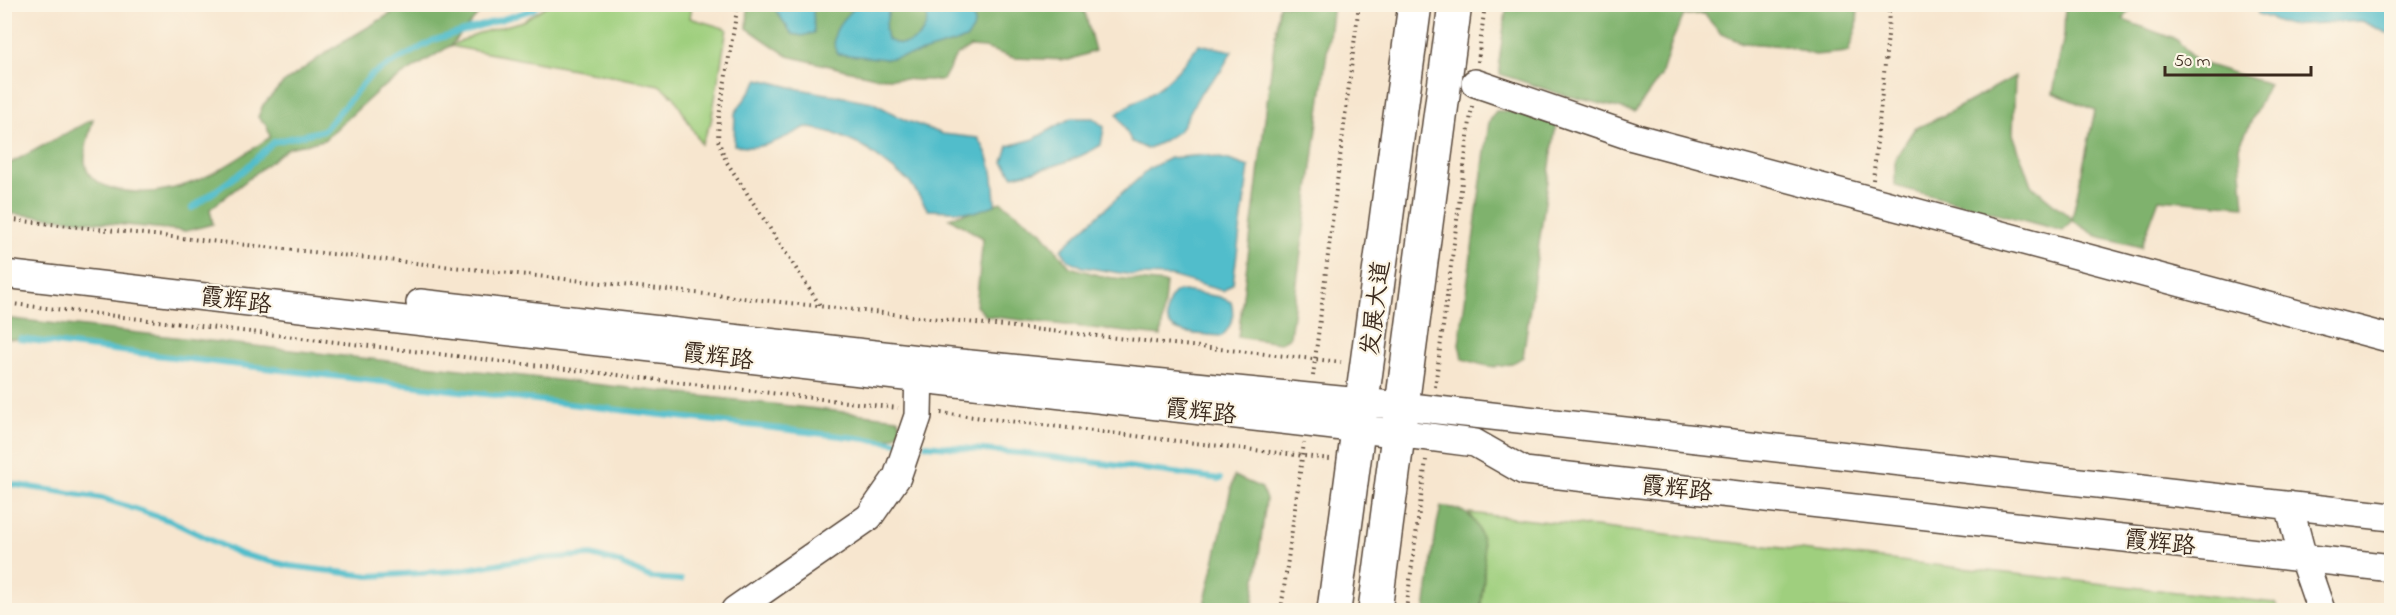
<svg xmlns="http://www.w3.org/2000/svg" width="2396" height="615" font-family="'Indie Flower','LXGW WenKai TC',sans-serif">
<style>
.green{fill:#9fcf7e;stroke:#6d7c4e;stroke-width:1.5}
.forest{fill:#7fb26d;stroke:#5d6e46;stroke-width:1.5}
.water{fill:#51bdcb;stroke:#467474;stroke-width:1.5}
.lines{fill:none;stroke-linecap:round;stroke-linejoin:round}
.stream{stroke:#51bdcb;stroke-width:6}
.minor-casing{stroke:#574639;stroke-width:30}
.major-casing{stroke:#574639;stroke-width:36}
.path{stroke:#574639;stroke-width:4;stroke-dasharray:1.5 4.5;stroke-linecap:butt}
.minor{stroke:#fff;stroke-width:27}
.major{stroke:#fff;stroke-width:33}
.labels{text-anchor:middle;stroke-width:4.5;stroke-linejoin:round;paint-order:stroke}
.street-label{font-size:24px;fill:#3b2a1e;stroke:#fcf5e5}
</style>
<rect width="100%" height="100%" fill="#fcf5e5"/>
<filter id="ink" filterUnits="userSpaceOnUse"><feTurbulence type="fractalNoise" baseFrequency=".0167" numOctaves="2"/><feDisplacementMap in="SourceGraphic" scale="12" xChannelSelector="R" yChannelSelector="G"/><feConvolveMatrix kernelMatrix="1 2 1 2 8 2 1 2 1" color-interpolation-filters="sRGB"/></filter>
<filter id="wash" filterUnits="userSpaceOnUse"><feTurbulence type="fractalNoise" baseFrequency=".008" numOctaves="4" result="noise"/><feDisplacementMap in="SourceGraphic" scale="24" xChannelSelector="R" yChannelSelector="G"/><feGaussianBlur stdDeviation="1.35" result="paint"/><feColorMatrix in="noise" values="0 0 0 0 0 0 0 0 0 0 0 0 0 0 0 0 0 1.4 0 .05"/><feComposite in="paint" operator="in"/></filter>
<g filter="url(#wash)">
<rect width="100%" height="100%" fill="#f7e6cf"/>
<!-- green -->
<path class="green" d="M549,4L692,5L690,18L727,29L711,122L701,144L674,97L659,85L450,46L476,34L523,21Z
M1469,513L2275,603L2279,610H1480C1485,574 1490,546 1469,513Z"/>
<!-- forest -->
<path class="forest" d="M483,4L485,7L450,46L380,89L324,140L288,148L210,209L213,224L186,231L5,213V166L93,119C84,154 73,180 119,190C177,201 225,169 270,137L267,126L258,117L263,105L282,84L333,48L405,5Z
M1507,4L1858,5L1857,27L1848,52L1815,55L1785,46L1743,43L1721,34L1704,14L1684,15L1672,41L1661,76L1635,112L1560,94L1500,74L1499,62Z
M748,5H1080L1085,13L1095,51L1069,60L1014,58L985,48L970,47L956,56L943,80H917L875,77L788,56L747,28Z
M1279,5H1333L1290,337L1280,343L1238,337Z
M2065,5H2133L2123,20L2177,40L2195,61L2269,84L2239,147L2244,206L2159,199L2141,247L2097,236L2072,220L2063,231L1895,186V159L1914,129L1943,116L2015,76L2013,134L2031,185L2072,219L2095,110L2053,93L2064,35Z
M1496,111H1509L1556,124L1523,357C1501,372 1487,367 1463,359L1459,345L1489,122Z
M1001,202L1041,231L1070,267L1105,277L1166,283L1161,336L986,316L976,306L983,238L949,218Z
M4,318L898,418L902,429L895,436L880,442L5,338Z
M1234,476L1262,488L1266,500L1252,610H1203Z
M1441,507C1496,506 1485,574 1480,610H1425L1437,524Z"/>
<!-- water -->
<path class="water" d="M772,5H813L814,33L802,36L792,34Z
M857,5H890L885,29L887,39C912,54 933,30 926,5H965L975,21L973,30L966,39L916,54L886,59L838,54C826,32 844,20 857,5Z
M2256,5H2391V35L2362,21L2288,25L2258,14Z
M1199,44L1232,51L1221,71L1201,92L1180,130L1162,142L1147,149L1132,142L1117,114C1131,102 1147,97 1161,86C1177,74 1187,59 1199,44Z
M759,79L799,89L872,102L905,120L943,134L978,138C993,159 994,180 995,205L975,212L928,210L910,182L864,147L833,133L806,127C782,139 761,152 734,145L735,113Z
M1071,118H1093L1104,127L1101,145C1074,162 1045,169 1013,176L1003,162L1008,146L1034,139Z
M1205,155L1229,160L1249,167L1233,283L1223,291L1171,276L1132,275L1083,267L1068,260L1061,249L1150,168L1170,158Z
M1184,291L1220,297L1231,302C1235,316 1232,326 1222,336C1205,334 1165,337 1167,314C1167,305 1169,299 1175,292Z"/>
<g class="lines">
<!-- stream -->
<path class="stream" d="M192,208L244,170L274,142L324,130L371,75L434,40L532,10L538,4
M20,339L900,443
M926,445L1030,454L1220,479
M4,483L102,498L171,521L240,554L290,566L370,576L455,571L520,560L591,555L617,562L652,578L681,580"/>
</g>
</g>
<g filter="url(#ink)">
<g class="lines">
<!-- minor casing -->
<g class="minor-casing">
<path id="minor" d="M1475,83L1633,137L2392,339
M4,274L1429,437L1475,443L1524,471L2392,568
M420,303L919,359L1402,406L2392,517
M2289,505L2303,558L2321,610
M735,610L869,517L897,477L918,416L919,364"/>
</g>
<!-- major casing -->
<g class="major-casing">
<path id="major" d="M1334,610L1415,4
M1375,610L1455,4"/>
</g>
<!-- path -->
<path class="path" d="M738,4L719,116L718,140L726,161L821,307
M1478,62L1485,4
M1873,180L1888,35L1889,4
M4,219L1341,362
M4,303L898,408
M1313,376L1359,4
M1435,387L1472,106
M941,413L1330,459
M1281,610L1304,443
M1406,610L1426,460"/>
<!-- minor -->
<use href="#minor" class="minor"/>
<!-- major -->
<use href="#major" class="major"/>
</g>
</g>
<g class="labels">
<!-- street labels -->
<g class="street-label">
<text transform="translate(236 300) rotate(7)" y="8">霞辉路</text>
<text transform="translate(1375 308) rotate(-83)" y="8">发展大道</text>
<text transform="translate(718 356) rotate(7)" y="8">霞辉路</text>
<text transform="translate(1201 411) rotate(6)" y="8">霞辉路</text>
<text transform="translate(1677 488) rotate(6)" y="8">霞辉路</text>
<text transform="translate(2160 542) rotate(6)" y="8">霞辉路</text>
</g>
</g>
<!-- margin -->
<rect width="2396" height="615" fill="none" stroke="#fcf5e5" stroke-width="24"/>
<!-- scale -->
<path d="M2165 66v9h146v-9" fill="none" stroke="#3b2a1e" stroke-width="3"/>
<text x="2174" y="66" font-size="18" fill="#3b2a1e" stroke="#fcf5e5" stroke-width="4.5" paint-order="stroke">50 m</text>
</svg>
